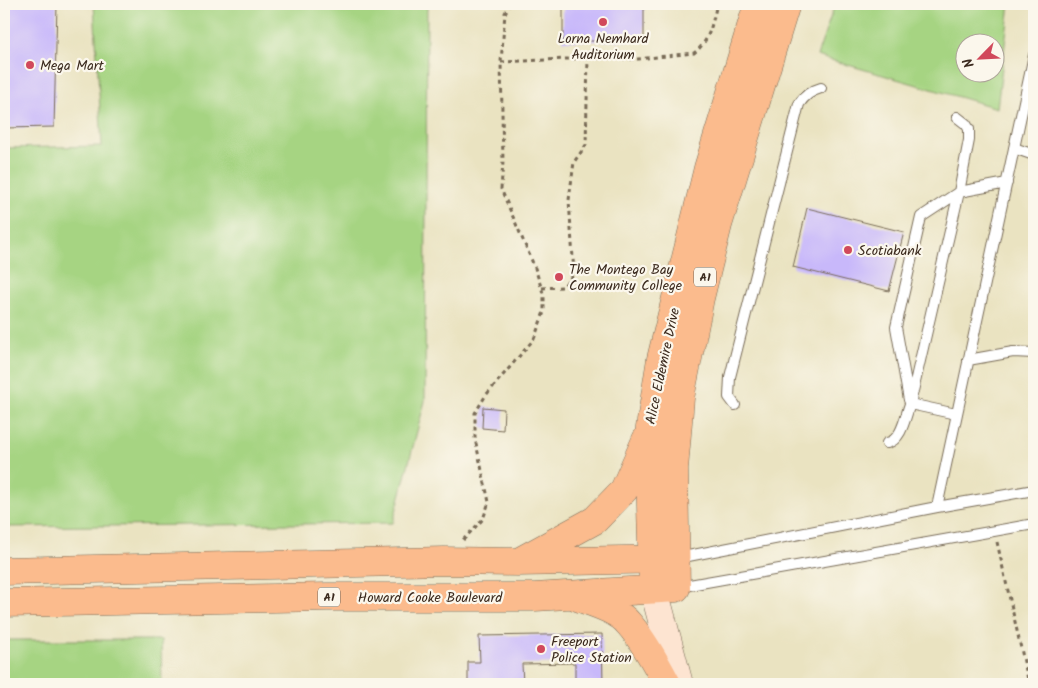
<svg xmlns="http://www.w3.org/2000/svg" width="1038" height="688" font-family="Kalam,sans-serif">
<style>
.green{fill:#a6d482;stroke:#707f50;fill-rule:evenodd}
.building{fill:#c8b8fa}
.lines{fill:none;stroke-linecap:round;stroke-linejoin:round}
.lane-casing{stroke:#786b57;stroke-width:12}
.secondary-casing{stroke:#786b57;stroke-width:29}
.primary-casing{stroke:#786b57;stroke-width:29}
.path{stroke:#786b57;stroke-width:3;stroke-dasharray:4 4;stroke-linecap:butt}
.lane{stroke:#fff;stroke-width:10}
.secondary{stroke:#fde4d1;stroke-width:28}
.primary{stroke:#fbbb8d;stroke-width:28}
.poi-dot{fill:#d1495b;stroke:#fbf7ec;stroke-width:2}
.labels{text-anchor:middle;stroke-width:4.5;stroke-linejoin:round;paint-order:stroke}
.shield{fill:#fbf7ec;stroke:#75685c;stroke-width:1}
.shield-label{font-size:12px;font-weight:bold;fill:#3b2a1e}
.poi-label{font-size:14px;fill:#3b2a1e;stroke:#fbf7ec;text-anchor:start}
.street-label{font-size:14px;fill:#3b2a1e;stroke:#fbf7ec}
</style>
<rect width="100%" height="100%" fill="#fbf7ec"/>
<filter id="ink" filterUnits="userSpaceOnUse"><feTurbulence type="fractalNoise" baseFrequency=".02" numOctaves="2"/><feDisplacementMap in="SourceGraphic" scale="10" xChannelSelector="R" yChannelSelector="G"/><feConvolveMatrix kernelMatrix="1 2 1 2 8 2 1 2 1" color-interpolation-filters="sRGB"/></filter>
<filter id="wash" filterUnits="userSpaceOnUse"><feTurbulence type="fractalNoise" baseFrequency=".0096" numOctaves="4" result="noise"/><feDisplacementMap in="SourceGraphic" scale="20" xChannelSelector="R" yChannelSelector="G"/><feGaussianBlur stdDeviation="1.12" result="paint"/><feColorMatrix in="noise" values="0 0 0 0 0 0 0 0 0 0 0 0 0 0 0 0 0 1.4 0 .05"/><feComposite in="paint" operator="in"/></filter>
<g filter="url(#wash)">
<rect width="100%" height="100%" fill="#eae3c1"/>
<!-- green -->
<path class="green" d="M94,4H427L425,401L393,523L4,527V148L102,146Z
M835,4H1010L997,108L817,56ZM966,42H996V72H966Z
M4,640H161L162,684H4Z"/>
<g id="blocks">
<!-- building -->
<path class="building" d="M4,4H57L54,127L4,128Z
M563,4H644V41H563Z
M807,208L904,232L889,291L793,267Z
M483,407L504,409L503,430L482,428Z
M602,634L603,684H575V663L522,664L523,684H468V662H480L479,636Z"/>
</g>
</g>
<g filter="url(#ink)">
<use href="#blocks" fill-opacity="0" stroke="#786b57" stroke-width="1"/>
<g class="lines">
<!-- lane casing -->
<g class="lane-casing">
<path id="lane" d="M1014,148L1034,155
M968,360L1013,352L1034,353
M909,400L896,327L921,217L959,192L1007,183
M910,404L956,414
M735,405L729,397L730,377L799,104C805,95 811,91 821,88
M887,443C902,440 905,417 910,404L959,192L969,140V129L966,124L957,117
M937,507L1034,55
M678,558L937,507L1034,490
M678,587L1034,524"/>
</g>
<!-- secondary casing -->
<g class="secondary-casing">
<path id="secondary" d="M654,590L679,684"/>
</g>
<!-- primary casing -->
<g class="primary-casing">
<path id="primary" d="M522,560L595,520L624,490L646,440
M4,571L444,561L518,562L674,559
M653,578L649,434L661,359L708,168L758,4
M577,597C593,603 618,610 629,624C644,641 657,665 667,684
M4,603L327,597H535L676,588L674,469L680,398L700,298L718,225L786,4"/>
</g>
<!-- path -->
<path class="path" d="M501,62L588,58L638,59L694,53C710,41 712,23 717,4
M542,288L563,287L574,273L569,200L574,162L586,145L588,58
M463,540L483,519L489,502L475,439V413L486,395L534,339L544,312V296L535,268L501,189L503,162L501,62L505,13L510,4
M997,542L1029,684"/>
<!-- lane -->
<use href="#lane" class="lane"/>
<!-- secondary -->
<use href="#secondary" class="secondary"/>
<!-- primary -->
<use href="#primary" class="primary"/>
</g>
</g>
<!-- markers -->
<g class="poi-dot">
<circle cx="603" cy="22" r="5"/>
<circle cx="30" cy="65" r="5"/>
<circle cx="848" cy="250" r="5"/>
<circle cx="559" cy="277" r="5"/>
<circle cx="541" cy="649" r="5"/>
</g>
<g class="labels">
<!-- shield labels -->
<g class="shield">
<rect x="694" y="267.5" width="22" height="19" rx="4"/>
<rect x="318" y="587.5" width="22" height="19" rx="4"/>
</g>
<g class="shield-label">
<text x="705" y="281">A1</text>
<text x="329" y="601">A1</text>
</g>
<!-- poi labels -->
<g class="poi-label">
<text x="603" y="43" text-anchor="middle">Lorna Nemhard<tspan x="603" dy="16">Auditorium</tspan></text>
<text x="40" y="70">Mega Mart</text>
<text x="858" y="255">Scotiabank</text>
<text x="569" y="274">The Montego Bay<tspan x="569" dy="16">Community College</tspan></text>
<text x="551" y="646">Freeport<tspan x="551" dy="16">Police Station</tspan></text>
</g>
<!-- street labels -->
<g class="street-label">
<text transform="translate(662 366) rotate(-78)" y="5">Alice Eldemire Drive</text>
<text x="430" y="602">Howard Cooke Boulevard</text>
</g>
</g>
<!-- margin -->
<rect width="1038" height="688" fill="none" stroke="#fbf7ec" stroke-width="20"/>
<!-- north arrow -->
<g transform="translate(980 58) rotate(246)"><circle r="24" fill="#fbf7ec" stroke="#aea59a"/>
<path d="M0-4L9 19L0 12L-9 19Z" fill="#d1495b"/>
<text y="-8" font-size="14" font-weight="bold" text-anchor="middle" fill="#3b2a1e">N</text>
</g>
</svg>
